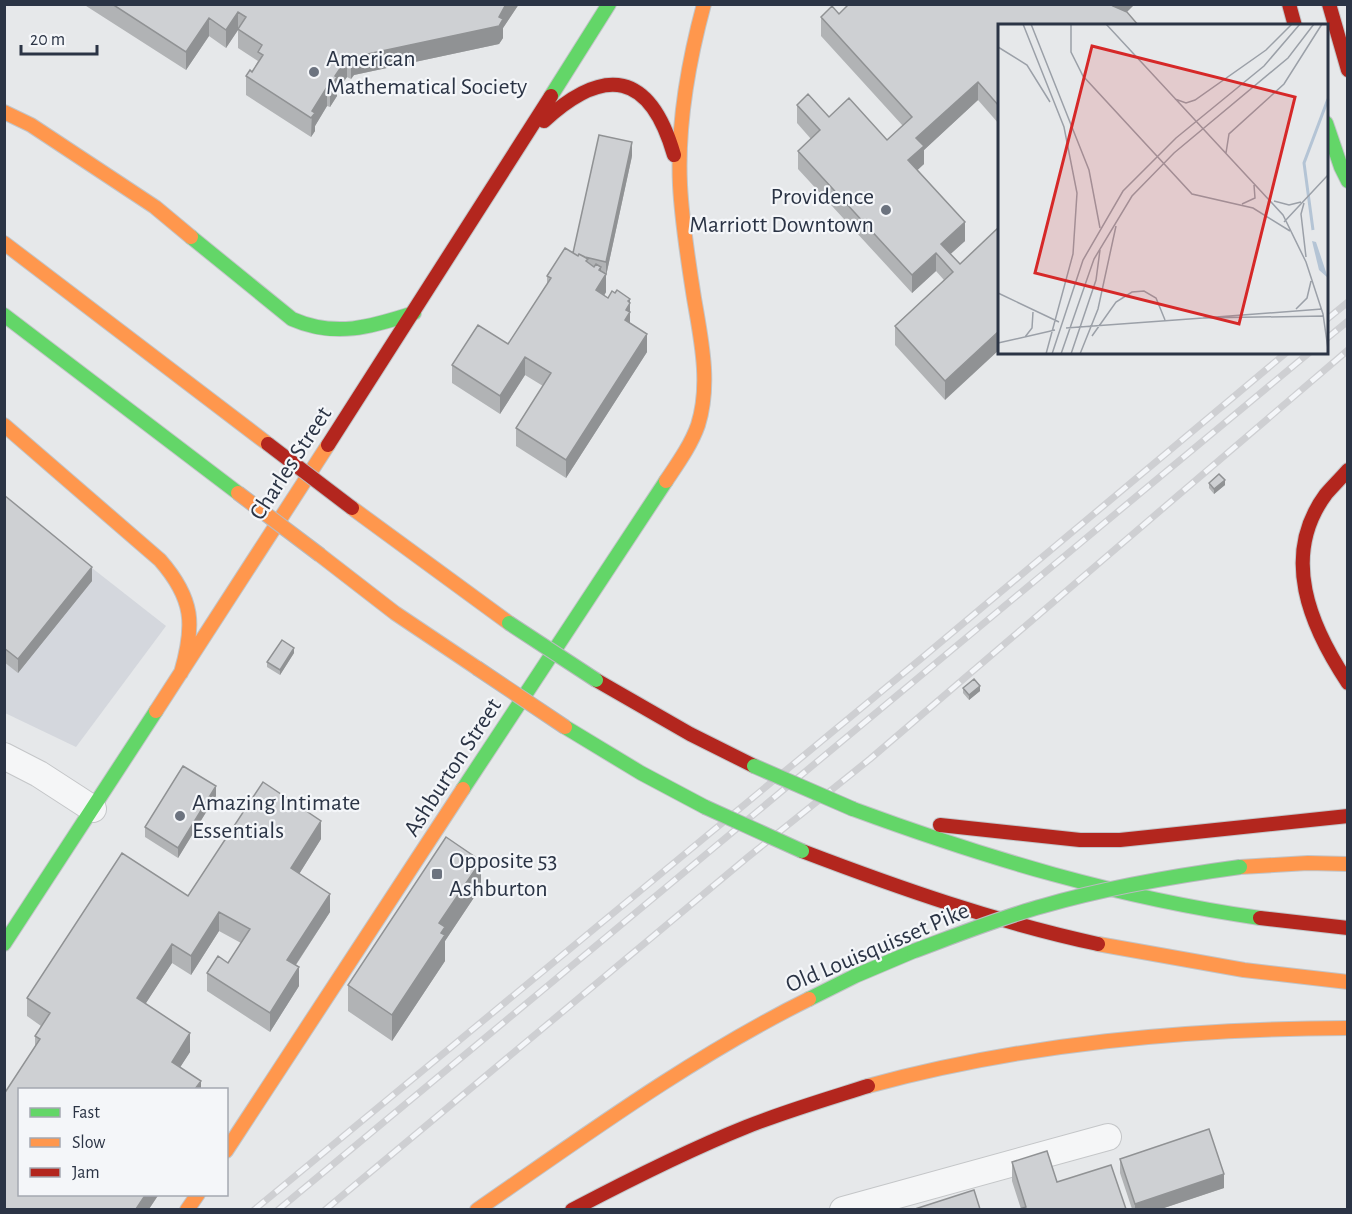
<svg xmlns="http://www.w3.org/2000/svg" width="1352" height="1214" font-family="'Alegreya Sans',sans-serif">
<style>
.built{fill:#d4d7dd}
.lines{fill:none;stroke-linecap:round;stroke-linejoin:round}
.street-casing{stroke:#c4c6c8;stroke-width:28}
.fast-casing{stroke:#c2c5c8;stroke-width:16}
.slow-casing{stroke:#c2c5c8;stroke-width:16}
.jam-casing{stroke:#c2c5c8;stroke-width:16}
.street{stroke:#f5f6f7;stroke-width:26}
.fast{stroke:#63d668;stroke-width:14}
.slow{stroke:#ff974d;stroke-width:14}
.jam{stroke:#b3261e;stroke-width:14}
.rail-casing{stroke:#cecfd2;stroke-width:7}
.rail{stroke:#f4f6f9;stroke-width:4.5;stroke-dasharray:14;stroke-linecap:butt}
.fast-bridge-casing{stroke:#b8bbbf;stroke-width:16;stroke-linecap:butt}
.slow-bridge-casing{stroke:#b8bbbf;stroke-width:16;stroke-linecap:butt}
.jam-bridge-casing{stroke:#b8bbbf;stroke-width:16;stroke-linecap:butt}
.fast-bridge{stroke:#63d668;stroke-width:14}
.slow-bridge{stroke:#ff974d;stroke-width:14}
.jam-bridge{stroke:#b3261e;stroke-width:14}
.wall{fill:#b1b3b5}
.shaded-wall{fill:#909294}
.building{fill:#ced0d3;stroke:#909294;stroke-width:1.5}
.poi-dot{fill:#6c737f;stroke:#f4f6f9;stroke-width:2}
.labels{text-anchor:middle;stroke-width:4.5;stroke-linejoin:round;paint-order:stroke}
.poi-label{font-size:24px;fill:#2b3445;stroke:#f4f6f9;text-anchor:start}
.street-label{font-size:24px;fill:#2b3445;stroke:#f4f6f9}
.inset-river{fill:none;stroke:#b4c4d5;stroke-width:3}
.inset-road{fill:none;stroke:#9ba0a8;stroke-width:1.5}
.view{fill:#d62828;fill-opacity:0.15;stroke:#d62828;stroke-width:3}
.inset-edge{fill:none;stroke:#2b3445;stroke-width:3}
</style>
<rect width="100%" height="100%" fill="#e6e8ea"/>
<!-- built -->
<path class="built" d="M4,499L166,626L76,747L5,713Z"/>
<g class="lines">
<!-- street casing -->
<g class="street-casing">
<path id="street" d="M4,756L39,774L93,809
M843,1210L1108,1137"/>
</g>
<!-- fast casing -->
<g class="fast-casing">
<path id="fast" d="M551,96L609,4
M1326,123L1341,167L1348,181
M191,237L292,319C335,338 371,327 414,313
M4,315L238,493
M565,727L641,773L705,807
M463,789L666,481
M853,809C986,858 1119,898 1260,918
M4,944L156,711
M809,999L855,976L914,951"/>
</g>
<!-- slow casing -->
<g class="slow-casing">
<path id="slow" d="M4,112L31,125L155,207L191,237
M4,243L268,444
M4,425L160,560C194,599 195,625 181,673
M666,481C678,463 691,445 698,425C711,384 701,339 694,298C688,260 682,223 680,185C677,123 688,63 704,4
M352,508L509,623
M320,555L395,613L477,668
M156,711L328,445
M1240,867L1308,863L1348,864
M1098,944L1244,970L1348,982
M868,1086C1025,1043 1186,1029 1348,1028
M226,1151L463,789
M187,1210L198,1194
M477,1210C584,1136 692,1057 809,999"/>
</g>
<!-- jam casing -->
<g class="jam-casing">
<path id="jam" d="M1289,4L1295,26
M1329,4L1348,70
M544,121C605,65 650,72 674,155
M328,445L551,96
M1348,470C1341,478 1333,486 1326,494C1280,556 1310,626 1348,683
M596,680L690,734L754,766
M940,825L1080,840H1120L1348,816
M802,851C899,888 996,922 1098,944
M1260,918L1348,928
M572,1210C629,1180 686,1151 746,1127C786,1111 827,1099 868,1086"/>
</g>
<!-- street -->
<use href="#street" class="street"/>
<!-- fast -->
<use href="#fast" class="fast"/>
<!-- slow -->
<use href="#slow" class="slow"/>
<!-- jam -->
<use href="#jam" class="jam"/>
<!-- rail casing -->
<g class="rail-casing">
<path id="rail" d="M1326,320L1348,302
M1326,339L1348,321
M254,1210L923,657L1287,352
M278,1210L1310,352
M325,1210L748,857L870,759L1348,350"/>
</g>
<!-- rail -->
<use href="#rail" class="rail"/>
<!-- fast-bridge casing -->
<g class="fast-bridge-casing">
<path id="fast-bridge" d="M509,623L596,680
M754,766L853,809
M705,807L802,851
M914,951C957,935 999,918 1043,906C1108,887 1174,876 1240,867"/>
</g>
<!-- slow-bridge casing -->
<g class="slow-bridge-casing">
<path id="slow-bridge" d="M238,493L320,555
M477,668L565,727"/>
</g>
<!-- jam-bridge casing -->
<g class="jam-bridge-casing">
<path id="jam-bridge" d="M268,444L352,508"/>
</g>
<!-- fast-bridge -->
<use href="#fast-bridge" class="fast-bridge"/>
<!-- slow-bridge -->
<use href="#slow-bridge" class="slow-bridge"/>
<!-- jam-bridge -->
<use href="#jam-bridge" class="jam-bridge"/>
</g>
<!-- wall -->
<path class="wall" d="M83,4H519L503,28V38L499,44L354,75L351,79L347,77L337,91V96L330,107L327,106L315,126V131L311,137L246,95V76L252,72L258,61L238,48V30L226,48L209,36L186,70Z
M849,4H1135L1127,12L999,26V124L978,100L924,150V164L917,170L965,241L950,254L960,264L945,400L895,345V326L944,280L936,271L912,293L798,169V151L811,139L797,123V105L887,140L903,126L821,36V17L839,14Z
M632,156L606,276V292L604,296L608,298L630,302V323L647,352L566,478L516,446V428L543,386L525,375L500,414L452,383V365L508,344L547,284V276L573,253Z
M1209,483L1225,485L1214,494L1209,488Z
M4,495L92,581L18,673L4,662Z
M294,653L280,675L267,667V662Z
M963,688L980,691L969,700L963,693Z
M216,796L178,858L145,837V827Z
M321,839L299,874L330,912L296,965L299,986L270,1032L207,991V973L228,963L241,943L219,931L191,975L172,963L145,1004L190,1052L180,1067L201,1089L159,1194L149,1209H4L35,1047V1036L41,1026L27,1016V998L188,896Z
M481,887L445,941V961L392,1041L348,1011V985Z
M1120,1159L1224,1188L1161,1209H1132L1120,1173Z
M1012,1162L1057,1182L1126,1209H1021L1012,1181Z"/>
<!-- shaded-wall -->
<path class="shaded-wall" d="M506,4H519L503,28V38L499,44L354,75L351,79V61L354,57L499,17Z
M1115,4H1135L1113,25V6Z
M238,12V30L226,48V30Z
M209,18V36L186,70V52Z
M347,58V77L337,91V96L330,107V89L335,76Z
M978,82V100L924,150V164L908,179V160L916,138Z
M327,87V106L315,126V131L311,137L312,111Z
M632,142V156L606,276V292L596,309V290L599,270L601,267V283L606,274V262Z
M965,222V241L943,261L941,244Z
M936,253V271L912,293V275Z
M630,299V331L625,338L626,310L628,301Z
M999,331V350L945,400V381Z
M647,334V352L566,478V460Z
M525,357V375L500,414V396Z
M1225,480V485L1214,494V489Z
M92,567V581L18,673V659Z
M294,648V653L280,675V670Z
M980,686V691L969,700V695Z
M216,786V796L178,858V848Z
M321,821V839L291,887V868Z
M481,861V887L445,941V961L392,1041V1015L439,923Z
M330,894V912L287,978V960Z
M219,912V931L191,975V956Z
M172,944V963L137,1017V998Z
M299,967V986L270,1032V1013Z
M190,1033V1052L172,1080V1062Z
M201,1081V1089H195Z
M1224,1174V1188L1161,1209H1135V1204Z
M146,1194H159L149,1209H136Z"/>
<!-- building -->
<path class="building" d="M112,4H506L499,17L503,19L499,26L354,57L351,61L347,58L335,76L337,77L330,89L327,87L312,111L315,113L311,118L246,76L250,70L252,72L263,55L258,52L262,45L238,29L246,17L238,12L226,30L209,18L186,52Z
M849,4H1115L1113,6L1127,12L1139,26H999V106L978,82L916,138L924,146L908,160L965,222L941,244L960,264L999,227V331L945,381L895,326L953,272L936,253L912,275L798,151L820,130L797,105L808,94L829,117L849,98L887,140L912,117L821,17L832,6L839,14Z
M599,135L632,142L606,262L585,257L579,254L578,256L573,253Z
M565,248L578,256L579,254L588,259L586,261L594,267L596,264L601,267L599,270L606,274L596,290L608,298L612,291L615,293L617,290L630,299L628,301L630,303L626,310L630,312L625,320L647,334L566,460L516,428L551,373L525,357L500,396L452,365L478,325L508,344L551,278L547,276Z
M1219,474L1225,480L1214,489L1209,483Z
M4,495L92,567L18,659L4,648Z
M282,640L294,648L280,670L267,662Z
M974,679L980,686L969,695L963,688Z
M183,766L216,786L178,848L145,827Z
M263,782L321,821L291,868L330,894L287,960L299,967L270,1013L207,973L218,956L228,963L250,929L219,912L191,956L172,944L137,998L190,1033L172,1062L201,1081L195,1089H20V1194H146L136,1209H4V1094L40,1039L35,1036L50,1013L27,998L122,853L188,896Z
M446,837L481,861L439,923L445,927L441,933L445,935L392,1015L348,985Z
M1209,1129L1224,1174L1135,1204L1120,1159Z
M1047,1151L1057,1182L1111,1165L1126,1209H1020L1026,1207L1012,1162Z
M974,1190L980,1209H915Z"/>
<!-- markers -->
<g class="poi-dot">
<circle cx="314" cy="72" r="6"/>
<circle cx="886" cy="210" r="6"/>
<circle cx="180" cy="816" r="6"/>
<rect x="431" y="868" width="12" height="12" rx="3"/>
</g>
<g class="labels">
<!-- poi labels -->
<g class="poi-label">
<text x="326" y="66">American<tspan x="326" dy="28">Mathematical Society</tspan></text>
<text x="874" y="204" text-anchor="end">Providence<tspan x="874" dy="28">Marriott Downtown</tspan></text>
<text x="192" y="810">Amazing Intimate<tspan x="192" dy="28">Essentials</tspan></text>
<text x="449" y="868">Opposite 53<tspan x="449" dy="28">Ashburton</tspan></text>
</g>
<!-- street labels -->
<g class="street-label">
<text transform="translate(290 463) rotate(-57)" y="8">Charles Street</text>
<text transform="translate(452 767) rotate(-57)" y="8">Ashburton Street</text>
<text transform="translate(877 947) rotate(-23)" y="8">Old Louisquisset Pike</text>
</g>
</g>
<!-- overview -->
<g transform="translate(998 24)">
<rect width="330" height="330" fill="#e6e8ea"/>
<path d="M314,217L318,218L330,254L321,246Z" fill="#b4c4d5"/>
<path class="inset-river" d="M315,206L306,139L330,75"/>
<path class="inset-road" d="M25,0L66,103L79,169L75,230L48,330M33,0L91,146L102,204M73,0V28L85,52L194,170L255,184L292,207M108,0L285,191L308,238L325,290L330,325M0,23L29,41L52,78M177,75L188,79L197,76L268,26L294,0M228,129L231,110L286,60L324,0M276,177L291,181L303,178M306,179L303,190L308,233M244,180L257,174L256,161M286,198L330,151M0,269L61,298M298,285L309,274L313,257M205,294L324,285M68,304L205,294L326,292M94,312L118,278L134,268L146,267L158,274L167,296M27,313L34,304L35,288M0,319L57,306M54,330L85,236L125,167L178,114L266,42L302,0M63,330L96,235L134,172L176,129L290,34L316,0M73,330L98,256L102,226M82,330L100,285L118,202"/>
<path class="view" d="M94,22L297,73L241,300L37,249Z"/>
<rect width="330" height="330" class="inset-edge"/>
</g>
<!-- border -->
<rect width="1352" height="1214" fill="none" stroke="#2b3445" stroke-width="12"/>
<!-- legend -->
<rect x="18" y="1088" width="210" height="108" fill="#f4f6f9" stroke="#a4a8b1" stroke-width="1.5"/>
<rect x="30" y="1108" width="30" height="9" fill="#63d668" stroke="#a4a8b1" stroke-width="1.5"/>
<text x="72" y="1118" font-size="18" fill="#2b3445">Fast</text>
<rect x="30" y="1138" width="30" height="9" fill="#ff974d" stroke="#a4a8b1" stroke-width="1.5"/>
<text x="72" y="1148" font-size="18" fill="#2b3445">Slow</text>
<rect x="30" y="1168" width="30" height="9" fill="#b3261e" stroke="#a4a8b1" stroke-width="1.5"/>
<text x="72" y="1178" font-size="18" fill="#2b3445">Jam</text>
<!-- scale -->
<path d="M21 45v9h76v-9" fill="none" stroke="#2b3445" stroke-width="3"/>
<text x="30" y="45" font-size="18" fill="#2b3445" stroke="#f4f6f9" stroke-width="4.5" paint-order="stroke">20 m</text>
</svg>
